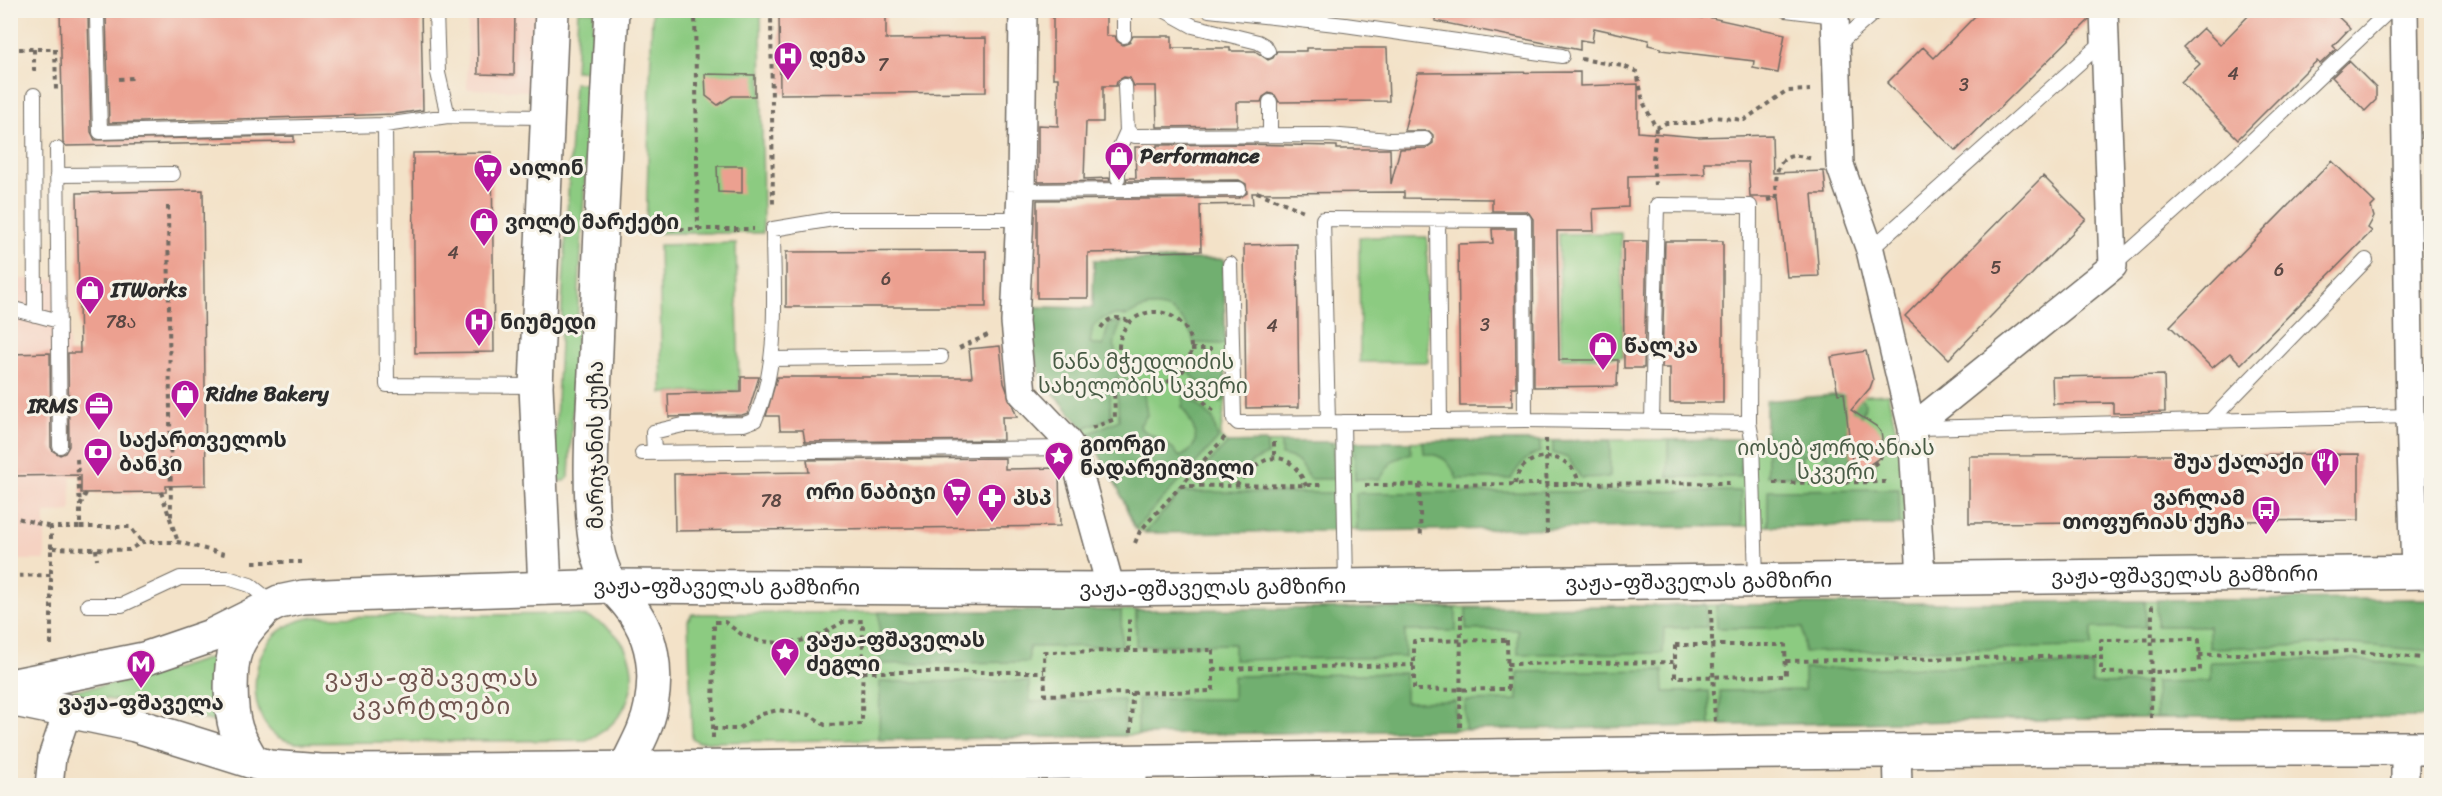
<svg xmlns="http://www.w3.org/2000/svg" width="2442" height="796" font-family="Sriracha,'Noto Sans Georgian',sans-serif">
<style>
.built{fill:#f5d2c2}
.green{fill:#8ccb81;stroke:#5c7b56;stroke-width:1.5}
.forest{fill:#71af6f;stroke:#4e6d4d;stroke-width:1.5}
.building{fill:#eca090}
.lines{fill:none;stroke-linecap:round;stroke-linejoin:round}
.lane-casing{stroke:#716b62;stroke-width:16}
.street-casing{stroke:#716b62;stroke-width:30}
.secondary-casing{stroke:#716b62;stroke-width:36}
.primary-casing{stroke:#716b62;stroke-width:36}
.path{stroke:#716b62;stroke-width:4;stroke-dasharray:4.5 4.5;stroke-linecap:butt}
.lane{stroke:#fff;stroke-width:14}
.street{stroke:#fff;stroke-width:27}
.secondary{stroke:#fff;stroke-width:33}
.primary{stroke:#fff;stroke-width:33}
.labels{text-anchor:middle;stroke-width:6;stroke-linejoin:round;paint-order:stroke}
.number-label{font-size:18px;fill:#5b4844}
.poi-label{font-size:21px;font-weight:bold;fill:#2b2b2b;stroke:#f7f3e8;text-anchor:start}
.park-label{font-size:21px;fill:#485b45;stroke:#f7f3e8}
.street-label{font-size:21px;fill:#2b2b2b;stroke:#f7f3e8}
.quarter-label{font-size:24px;letter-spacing:1.5px;fill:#6f544e;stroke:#f7f3e8}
</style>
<rect width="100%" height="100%" fill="#f7f3e8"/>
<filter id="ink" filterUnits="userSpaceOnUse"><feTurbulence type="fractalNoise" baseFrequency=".0167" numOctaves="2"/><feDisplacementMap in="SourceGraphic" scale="12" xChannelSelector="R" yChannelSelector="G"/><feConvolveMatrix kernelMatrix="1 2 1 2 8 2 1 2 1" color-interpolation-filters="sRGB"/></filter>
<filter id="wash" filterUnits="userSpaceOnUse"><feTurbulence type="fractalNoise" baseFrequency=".008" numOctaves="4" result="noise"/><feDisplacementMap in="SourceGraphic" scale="24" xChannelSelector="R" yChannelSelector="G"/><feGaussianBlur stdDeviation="1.35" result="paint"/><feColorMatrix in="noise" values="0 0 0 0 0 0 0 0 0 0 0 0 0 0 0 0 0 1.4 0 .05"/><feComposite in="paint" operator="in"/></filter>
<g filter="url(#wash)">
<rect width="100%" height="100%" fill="#f3e2c8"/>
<!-- built -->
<path class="built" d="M468,11H541L537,91L467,89Z
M10,279H68L71,512L45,513V560H11Z"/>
<!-- green -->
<path class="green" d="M578,11H594L591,72L575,71Z
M652,11H761L763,233H646Z
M574,83L590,84L569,477L565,481H557L553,475Z
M1621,233L1623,357L1561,358L1559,234Z
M1359,237H1427L1428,362H1360Z
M736,243L739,391L662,393L659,245Z
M1224,259L1226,399L1220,437L1228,443L1766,439V401L1888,394L1903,462L1905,525L1140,531L1135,529L1119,490L1088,434L1041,378L1031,341L1029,307L1093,308L1094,260Z
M2431,599V717L2146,718L713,742H698L692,738L688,620L692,614Z
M572,614C646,623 653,714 586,740L296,743C289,741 281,740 275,735C248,714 250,660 273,637C284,625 298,620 314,617Z
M219,655L215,680V722L142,704L62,693V691C117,686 167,672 219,655Z"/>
<!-- forest -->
<path class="forest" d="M1224,259L1225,344L1194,343C1188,317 1167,301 1141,309C1136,310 1132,314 1128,315C1123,317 1124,315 1119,315C1108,314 1100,320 1093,326L1090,343L1103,346L1109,323L1122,322C1111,343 1113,350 1121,373L1110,387L1111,418L1083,428L1041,378L1031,341L1029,307L1093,308L1094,260Z
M1194,361H1225L1226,399L1220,402L1188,372Z
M1124,378L1143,388L1147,415L1140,425L1141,429L1169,445L1180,457C1206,445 1194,425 1182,407L1185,392L1213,419L1218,439L1135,529L1119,490L1088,434L1119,420L1117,389Z
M1833,395L1859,396L1865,403C1864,416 1860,422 1848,428L1853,476H1830V473L1828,472V455L1802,454L1801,476H1767L1766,401Z
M1737,439L1741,445V477H1668V440Z
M1610,440V477L1581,478L1568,458L1553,453V441Z
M1423,441H1540V452C1526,456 1518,467 1511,479H1457C1450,461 1443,455 1424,453Z
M1267,442V455L1252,462L1235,479L1192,480L1228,443Z
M1281,442H1330L1333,446L1334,479H1309C1304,466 1295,456 1281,455Z
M1354,442H1411V453L1392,461L1380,479H1355Z
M1899,489L1900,525L1768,526V490Z
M1741,491L1742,526L1357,531L1356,493Z
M1181,492L1334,493L1335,531L1145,533Z
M2431,599V651L2349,644L2209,648V626H2157V600Z
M2145,601L2146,627L2092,628V647L1804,652L1803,628H1717L1716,605Z
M1706,605L1707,627L1664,628L1663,653L1518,654V630H1466V608Z
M1456,608V631H1405V657L1234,660V644L1136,646V610Z
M1121,610L1122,646L1029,647V662L880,664L879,612Z
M2350,659L2431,668V717L2156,718L2155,682L2210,681V662Z
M2092,665V684L2145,683L2146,718L1721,725L1720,691L1804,690V669Z
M1663,670L1664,692L1709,691L1710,726L1465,730V701L1518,700V672Z
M1405,673V702L1455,701V730L1138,735V699H1233V676Z
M1029,681L1030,702L1124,700L1125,736L879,740L880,682Z"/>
<g id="blocks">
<!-- building -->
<path class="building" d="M60,10H90L88,16L91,132L95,140L294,136V142L65,146L63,143Z
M104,10H421L423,110L395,114L109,123L106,16Z
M477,10H515L514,75L478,74Z
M1053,10H1106V36H1115L1117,41L1123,45L1129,43L1133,36H1172V48H1230V51H1255L1268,60L1273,58L1277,51H1306V48H1387L1389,101L1279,102L1275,95L1269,93L1263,97L1261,102H1237V126L1157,127L1156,86H1134L1130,78L1124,77L1117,81L1116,86H1103V122H1086L1084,179L1109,178L1110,181L1038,182V125L1058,126V78H1053Z
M1436,10H1678L1702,18L1703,16L1785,34L1778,73L1753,68L1754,61L1660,50L1661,48L1648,45L1649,40L1594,28L1592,42L1580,40V50L1435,21Z
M1981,10H2088L2089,20L1956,151L1887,83L1923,47L1934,58Z
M2254,10H2331L2350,28L2333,46L2336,49L2320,64L2317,61L2309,68L2238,139L2181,82L2200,64L2183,47L2203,28L2220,45Z
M779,11H886V39L986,38V92L780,94Z
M2349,61L2376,88V100L2365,111L2332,77Z
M1580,72V86L1638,84V132L1698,137L1772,135L1773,173L1824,171L1826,194H1812L1819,276L1787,277L1779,197H1750L1748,162H1704L1705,174L1628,176V207L1593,209L1594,231H1557L1559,360H1618L1617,386L1534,387L1533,219L1529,213L1525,211H1492V199L1404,198V192L1252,193L1253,204L1200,205L1201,251L1088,253V298H1037V200L1239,198L1247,193L1246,184L1239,180L1126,181L1127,178H1136L1135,147H1157V145L1237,144L1337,146V149H1390L1391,184L1400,149L1426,148L1433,143V135L1429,131H1404L1418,73Z
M705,74L755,75V96H732L718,105L706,96Z
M492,152L494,352L415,353L413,153Z
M2332,161L2375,203L2371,207L2374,217L2368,228L2372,231L2241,364L2230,353L2212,368L2170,326Z
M717,166H742V193L718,192Z
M2043,176L2086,219L1949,359L1905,316Z
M203,190L206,485L166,486V492L81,493V475L10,476V354L50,353L51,447L53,451L60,455L65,453L69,446L68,353H80L77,193Z
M1492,229H1515L1516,387H1512V406H1460L1458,244L1493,243Z
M1623,241H1647L1644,368H1624Z
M1665,241H1723V403H1670V368H1662Z
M1297,244L1299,407L1246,408L1244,245Z
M986,251V307H786V252Z
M1000,346L1004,383L1017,417H1002L1003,440L805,442L803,430H780L779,416H766L777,377H972L969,349Z
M1866,351L1873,380L1870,388L1851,410L1876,426L1881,432L1882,439L1879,458L1866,467L1853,469L1844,393L1838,394L1831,357Z
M2164,375L2165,412L2113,413V403L2053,404L2052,377Z
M741,377H759L748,413L742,415L669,417L668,394L741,392Z
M2359,454V520L1969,523V456Z
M1005,458V469L1059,468L1060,526L675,531L674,474L809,472L807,460Z"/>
</g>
</g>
<g filter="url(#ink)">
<use href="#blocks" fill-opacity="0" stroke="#716b62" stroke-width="1.5"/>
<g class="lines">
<!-- lane casing -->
<g class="lane-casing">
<path id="lane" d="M1164,10L1193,26L1258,42L1265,46L1268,51
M1209,10L1345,25L1562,56
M1786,10L1835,16V13
M436,12L438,73L448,116
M97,16L100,132L385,125L448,116L547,117
M1124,36V10
M1836,46L1877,10
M1125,86L1127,131L1135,136L1328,135L1390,140L1425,139
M34,95L35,315
M1270,102V135
M385,125L387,385L536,386
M57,149L60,446
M57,175L173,174
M1118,178V151L1127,131
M1021,191L1239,189
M1438,220L1440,421
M1870,250L2105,40
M1230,264L1234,419L1238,423L1343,422L1346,585
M2113,266L2238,154L2390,10
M10,308L59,321
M772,359L941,357
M2210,421L2366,260
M1328,422L1323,219L1524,220L1525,420
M1343,422L1525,420L1749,423
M1652,422L1657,205L1750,206L1749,423L1752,439L1756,580
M1918,428L2410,416
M642,453L1072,448
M654,453L653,432L683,425L744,424L755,420C781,361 773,292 773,229L833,219H1020
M88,605H122L180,578H228L250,585L274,604"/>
</g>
<!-- street casing -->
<g class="street-casing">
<path id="street" d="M1023,10L1021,191L1015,322L1022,393L1065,438L1072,448L1111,589
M2404,10L2410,416L2415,572
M1835,16L1840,165L1870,250L1912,428L1921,577
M1912,428L2113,266L2104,10
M2405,748V786
M1897,750L1898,786
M1133,761V786
M49,786L52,757L68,710"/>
</g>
<!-- secondary casing -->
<g class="secondary-casing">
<path id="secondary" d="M612,10C606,124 600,237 596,351C594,401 589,454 592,505C593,527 595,550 604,571C609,585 619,593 628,604C652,633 658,669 651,706C646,735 628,758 618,786
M545,588L536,386L552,10"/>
</g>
<!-- primary casing -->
<g class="primary-casing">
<g id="primary">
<path id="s1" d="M10,686L144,659L211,636L279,602L303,597L349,595L612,586L1111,589L2432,572"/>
<path d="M10,699L135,725L269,767L321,771C1025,767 1728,747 2432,748"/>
<path d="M253,762C246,751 240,741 236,729C230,710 229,667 236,649C241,635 251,624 261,614"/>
</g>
</g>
<!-- path -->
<path class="path" d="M695,10L698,229
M771,10L773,208
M10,49H55L56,90
M34,49V76
M1581,59L1623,66L1637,72L1643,102L1656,128L1653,159L1655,185
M119,79L133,78
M1656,128L1666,123H1695L1713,117L1744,120L1786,91L1810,90
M1257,192L1306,212
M1768,200L1777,198C1776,183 1773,159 1793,156C1799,155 1808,158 1813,159
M168,206L171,517
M635,229H754
M1119 348a36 36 0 1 1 72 0a36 36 0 1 1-72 0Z
M1101,328C1108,317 1118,315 1129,322
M959,348L990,334
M1191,349H1212
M1177,377L1214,411
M1092,428L1115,419L1114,386L1126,371
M1546,439L1547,538
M1274,442V458
M77,459L80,506
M1874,482L1872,466L1879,461L1882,453L1887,452
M1773,483L1889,482
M1515,484C1520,448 1573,448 1579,484
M1365,485L1733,483
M1419,485L1421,539
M1181,486L1325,485
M1236,486C1260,455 1288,443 1306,486
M161,492L178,542
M10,516L51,527
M80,527H130L142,542
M1135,543L1140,531L1225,437
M51,548V527H80V506L86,493
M96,549L97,560
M253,562H302
M10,576L51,575
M1711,609L1715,725
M2199,639L2200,671L2101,673V640Z
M1507,640L1508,689L1414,690V641Z
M51,645V548L129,550L142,542H178L228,555
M1675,645H1785L1786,676L1675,677Z
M1213,650V691L1045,695L1044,652Z
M1129,651V619
M2199,655L2349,651L2432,659
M1786,661L2101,656
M1507,664L1675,662
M1213,669L1414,665
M863,672H1044
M2151,718L2152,605
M1460,727L1461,615
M1131,732L1132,693
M713,738L714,622H725L741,634L759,641L781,643L800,641L822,634L843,622L863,621L862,724L825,725L810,715L778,710L762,714L738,729H713
M103,782L182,781"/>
<!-- lane -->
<use href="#lane" class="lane"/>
<!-- street -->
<use href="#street" class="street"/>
<!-- secondary -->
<use href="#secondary" class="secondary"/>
<!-- primary -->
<use href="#primary" class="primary"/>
</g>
</g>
<!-- icons -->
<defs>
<g id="hospital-pin" transform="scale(1.5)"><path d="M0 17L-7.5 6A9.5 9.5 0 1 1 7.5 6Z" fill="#b5179e" stroke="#f7f3e8"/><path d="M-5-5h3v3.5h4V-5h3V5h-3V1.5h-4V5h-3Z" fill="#fff"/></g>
<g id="shop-pin" transform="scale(1.5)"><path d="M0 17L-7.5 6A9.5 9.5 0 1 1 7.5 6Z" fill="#b5179e" stroke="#f7f3e8"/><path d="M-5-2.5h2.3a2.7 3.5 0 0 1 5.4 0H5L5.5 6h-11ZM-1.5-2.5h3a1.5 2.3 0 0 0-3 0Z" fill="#fff"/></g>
<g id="supermarket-pin" transform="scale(1.5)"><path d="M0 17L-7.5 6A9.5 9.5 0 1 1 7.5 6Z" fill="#b5179e" stroke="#f7f3e8"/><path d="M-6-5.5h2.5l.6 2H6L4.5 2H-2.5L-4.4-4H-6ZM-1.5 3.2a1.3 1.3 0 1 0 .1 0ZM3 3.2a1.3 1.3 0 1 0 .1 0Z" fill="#fff"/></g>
<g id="office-pin" transform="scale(1.5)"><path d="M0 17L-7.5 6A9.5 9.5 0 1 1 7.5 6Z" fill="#b5179e" stroke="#f7f3e8"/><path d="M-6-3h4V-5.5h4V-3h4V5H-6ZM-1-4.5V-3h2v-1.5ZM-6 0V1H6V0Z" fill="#fff"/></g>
<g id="bank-pin" transform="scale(1.5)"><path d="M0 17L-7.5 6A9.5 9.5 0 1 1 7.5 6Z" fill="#b5179e" stroke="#f7f3e8"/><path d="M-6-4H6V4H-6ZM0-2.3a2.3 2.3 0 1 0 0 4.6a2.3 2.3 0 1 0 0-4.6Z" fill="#fff"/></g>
<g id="sight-pin" transform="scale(1.5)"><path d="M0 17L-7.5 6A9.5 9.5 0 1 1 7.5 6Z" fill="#b5179e" stroke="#f7f3e8"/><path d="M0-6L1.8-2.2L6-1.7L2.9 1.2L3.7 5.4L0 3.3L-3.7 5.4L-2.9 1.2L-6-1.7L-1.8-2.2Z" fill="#fff"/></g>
<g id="restaurant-pin" transform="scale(1.5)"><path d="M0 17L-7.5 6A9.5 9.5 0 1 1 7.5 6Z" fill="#b5179e" stroke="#f7f3e8"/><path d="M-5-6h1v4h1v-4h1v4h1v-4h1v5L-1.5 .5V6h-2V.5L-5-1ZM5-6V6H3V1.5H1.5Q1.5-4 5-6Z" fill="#fff"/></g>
<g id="pharmacy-pin" transform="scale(1.5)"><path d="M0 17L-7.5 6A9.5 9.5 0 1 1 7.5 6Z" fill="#b5179e" stroke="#f7f3e8"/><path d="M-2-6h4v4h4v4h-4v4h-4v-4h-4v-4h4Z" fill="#fff"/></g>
<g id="bus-pin" transform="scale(1.5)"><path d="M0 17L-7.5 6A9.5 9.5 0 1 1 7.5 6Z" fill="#b5179e" stroke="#f7f3e8"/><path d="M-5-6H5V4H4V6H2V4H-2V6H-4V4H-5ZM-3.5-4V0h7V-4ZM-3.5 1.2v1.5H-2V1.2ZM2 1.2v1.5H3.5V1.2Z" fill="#fff"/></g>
<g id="metro-pin" transform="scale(1.5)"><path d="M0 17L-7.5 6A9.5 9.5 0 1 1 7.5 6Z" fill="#b5179e" stroke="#f7f3e8"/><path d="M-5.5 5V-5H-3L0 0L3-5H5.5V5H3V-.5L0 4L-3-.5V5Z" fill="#fff"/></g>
</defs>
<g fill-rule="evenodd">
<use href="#hospital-pin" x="788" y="56"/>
<use href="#shop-pin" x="1119" y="156"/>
<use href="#supermarket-pin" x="488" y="168"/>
<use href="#shop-pin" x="484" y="222"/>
<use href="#shop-pin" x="90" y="290"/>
<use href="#hospital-pin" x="479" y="322"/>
<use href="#shop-pin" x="1603" y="346"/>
<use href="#shop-pin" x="185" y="394"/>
<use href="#office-pin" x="99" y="406"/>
<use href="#bank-pin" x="98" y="452"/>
<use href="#sight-pin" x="1059" y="456"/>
<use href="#restaurant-pin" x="2325" y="462"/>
<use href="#supermarket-pin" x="957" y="492"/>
<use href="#pharmacy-pin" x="992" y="498"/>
<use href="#bus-pin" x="2266" y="510"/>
<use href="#sight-pin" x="785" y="652"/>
<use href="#metro-pin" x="141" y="664"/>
</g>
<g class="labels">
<!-- number labels -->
<g class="number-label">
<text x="883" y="71">7</text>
<text x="2233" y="80">4</text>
<text x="1964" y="91">3</text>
<text x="453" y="259">4</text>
<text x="1996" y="274">5</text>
<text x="2279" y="276">6</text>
<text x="886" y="285">6</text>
<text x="121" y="328">78ა</text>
<text x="1485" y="331">3</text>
<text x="1272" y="332">4</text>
<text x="771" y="507">78</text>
</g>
<!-- poi labels -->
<g class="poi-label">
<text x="809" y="63">დემა</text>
<text x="1140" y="163">Performance</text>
<text x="509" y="175">აილინ</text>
<text x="505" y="229">ვოლტ მარქეტი</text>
<text x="111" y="297">ITWorks</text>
<text x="500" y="329">ნიუმედი</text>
<text x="1624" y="353">წალკა</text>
<text x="206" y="401">Ridne Bakery</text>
<text x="78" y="413" text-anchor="end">IRMS</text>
<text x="119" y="447">საქართველოს<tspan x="119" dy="24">ბანკი</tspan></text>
<text x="1080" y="451">გიორგი<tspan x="1080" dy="24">ნადარეიშვილი</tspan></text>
<text x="2304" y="469" text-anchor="end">შუა ქალაქი</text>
<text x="936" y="499" text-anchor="end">ორი ნაბიჯი</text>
<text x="1013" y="505">პსპ</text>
<text x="2245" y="505" text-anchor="end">ვარლამ<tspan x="2245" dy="24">თოფურიას ქუჩა</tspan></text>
<text x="806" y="647">ვაჟა-ფშაველას<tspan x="806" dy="24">ძეგლი</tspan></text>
<text x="141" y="710" text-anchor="middle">ვაჟა-ფშაველა</text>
</g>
<!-- park labels -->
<g class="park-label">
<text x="1143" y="369">ნანა მჭედლიძის<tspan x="1143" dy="24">სახელობის სკვერი</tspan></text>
<text x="1836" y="455">იოსებ ჟორდანიას<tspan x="1836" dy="24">სკვერი</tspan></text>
</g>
<!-- street labels -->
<g class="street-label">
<text transform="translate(596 445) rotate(-90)" y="7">მარიჯანის ქუჩა</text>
<text dy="7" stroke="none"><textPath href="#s1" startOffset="2190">ვაჟა-ფშაველას გამზირი</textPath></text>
<text dy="7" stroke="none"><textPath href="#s1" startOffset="1704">ვაჟა-ფშაველას გამზირი</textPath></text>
<text dy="7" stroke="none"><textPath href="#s1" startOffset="732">ვაჟა-ფშაველას გამზირი</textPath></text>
<text dy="7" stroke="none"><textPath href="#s1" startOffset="1218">ვაჟა-ფშაველას გამზირი</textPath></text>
</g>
<!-- quarter labels -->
<g class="quarter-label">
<text x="432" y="686">ვაჟა-ფშაველას<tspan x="432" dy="28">კვარტლები</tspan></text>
</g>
</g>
<!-- margin -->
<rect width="2442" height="796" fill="none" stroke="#f7f3e8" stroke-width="36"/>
</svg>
